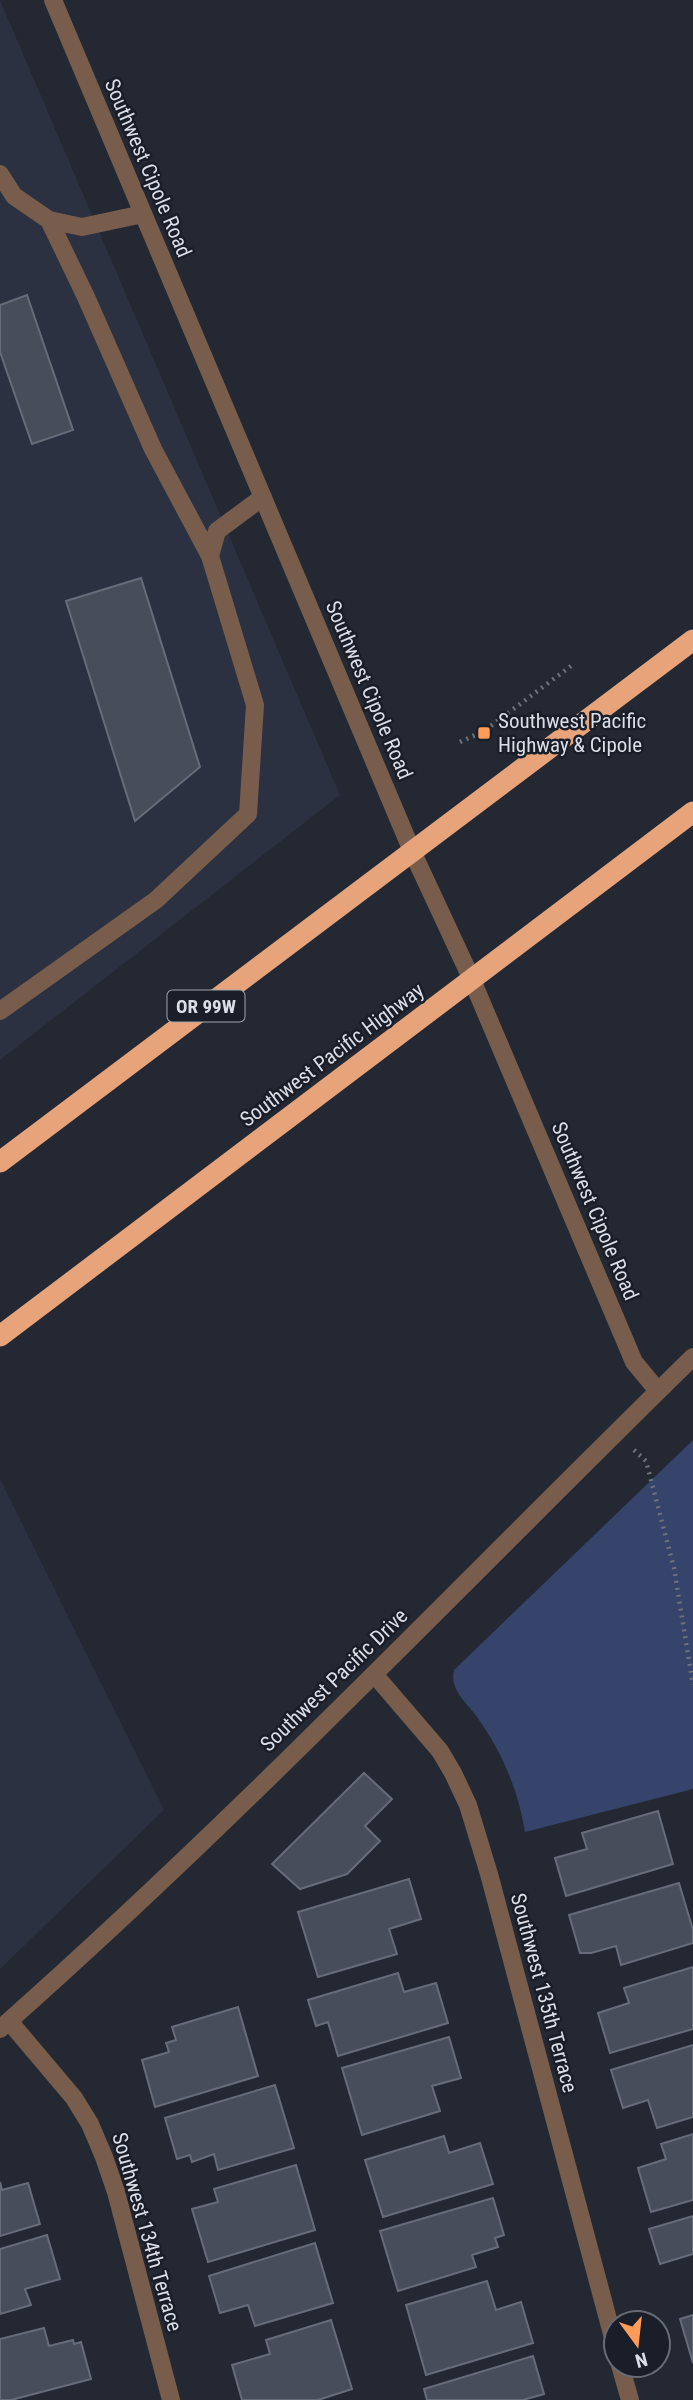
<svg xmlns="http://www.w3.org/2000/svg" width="693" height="2400" font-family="'Roboto Condensed',sans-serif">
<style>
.built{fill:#2b3141}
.green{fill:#36436b}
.building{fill:#484d5a;stroke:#676c7a;stroke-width:2}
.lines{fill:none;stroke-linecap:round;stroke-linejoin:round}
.path{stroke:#6d717b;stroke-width:4.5;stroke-dasharray:2 5;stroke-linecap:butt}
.minor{stroke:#785d4c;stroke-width:18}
.highway{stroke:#e7a47a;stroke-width:21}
.poi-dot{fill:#fe9c58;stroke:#1a1e29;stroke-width:2.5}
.labels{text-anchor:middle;stroke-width:5;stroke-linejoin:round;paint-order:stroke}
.shield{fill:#1a1e29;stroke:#a1a4ad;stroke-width:2}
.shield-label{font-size:19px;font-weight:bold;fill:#dbdee6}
.street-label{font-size:21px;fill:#dbdee6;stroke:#1a1e29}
.poi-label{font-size:21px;fill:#dbdee6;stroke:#1a1e29;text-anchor:start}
</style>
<rect width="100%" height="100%" fill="#232833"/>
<!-- built -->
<path class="built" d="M0,0L340,795L0,1060Z
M0,1479L164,1810L0,1969Z"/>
<!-- green -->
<path class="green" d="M693,1440V1789L525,1832C518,1789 502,1752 477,1717C466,1702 449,1689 454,1670Z"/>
<!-- building -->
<path class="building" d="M27,295L73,430L32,444L0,352V305Z
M141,578L200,767L135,821L66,601Z
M364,1773L392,1799L365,1826L380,1841L347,1874L300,1889L272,1864Z
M658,1811L673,1864L566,1896L555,1858L587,1849L582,1833Z
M409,1879L421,1919L389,1929L397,1954L318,1977L298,1912Z
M679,1883L693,1930V1943L621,1965L616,1946L591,1953H580L569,1915Z
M693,1967V2029L610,2053L598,2013L629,2003L624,1988Z
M398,1973L404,1992L436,1983L448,2023L338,2056L328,2022L316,2026L308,2000Z
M238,2007L258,2076L155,2107L142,2060L169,2052L166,2043L176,2040L172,2027Z
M449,2037L461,2078L432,2086L440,2111L362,2135L342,2068Z
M693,2045V2117L657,2128L648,2100L623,2108L611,2070Z
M275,2085L294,2148L218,2170L214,2154L192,2162L190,2155L177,2159L165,2118Z
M693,2134V2200L651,2212L638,2168L666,2159L661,2144Z
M444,2136L449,2153L480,2143L493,2184L383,2217L365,2160Z
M296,2165L315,2230L208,2262L192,2209L218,2202L214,2189Z
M0,2182L2,2190L28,2183L40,2224L0,2236Z
M493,2198L504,2235L495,2238L498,2247L472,2255L476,2267L398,2291L380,2231Z
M693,2216V2254L660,2264L649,2229Z
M47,2235L60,2279L25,2289L31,2305L0,2314V2249Z
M315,2243L333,2303L255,2326L248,2305L220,2313L209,2276Z
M487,2281L496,2310L521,2302L533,2343L426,2375L406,2305Z
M693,2315V2363L680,2319Z
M331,2320L352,2389L318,2400H242L232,2365L270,2354L266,2340Z
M44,2328L49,2346L73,2340L74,2344L81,2342L91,2379L11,2400H0V2339Z
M533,2356L544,2394L523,2400H427L424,2389Z"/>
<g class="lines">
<!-- path -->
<path class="path" d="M460,742L484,731L571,666
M634,1450L646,1461L674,1568L693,1685"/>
<!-- minor -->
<path class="minor" d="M53,0L412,851L472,980L634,1362L658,1391
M0,174L14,196L49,220L82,227L143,214
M210,556L217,531L263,497
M0,1011L156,900L248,814L255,705L210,556L153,449L86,297L49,220
M374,1674L440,1751L453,1773L468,1805L489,1874L616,2349
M9,2021L74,2098L90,2124L104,2157L116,2192L171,2400
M0,2029C241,1816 463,1582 693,1357
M620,2365L630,2400"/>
<!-- highway -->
<path class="highway" d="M0,1162L693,640
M0,1336L693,812"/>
</g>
<!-- markers -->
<rect class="poi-dot" x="477" y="726" width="14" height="14" rx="3.5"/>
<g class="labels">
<!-- shield labels -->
<rect class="shield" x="167.5" y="990.5" width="77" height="31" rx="5"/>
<g class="shield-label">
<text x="206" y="1013">OR 99W</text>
</g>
<!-- street labels -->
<g class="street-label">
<text transform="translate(148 168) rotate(67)" y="7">Southwest Cipole Road</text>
<text transform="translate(369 690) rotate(67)" y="7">Southwest Cipole Road</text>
<text transform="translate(332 1055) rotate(-37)" y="7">Southwest Pacific Highway</text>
<text transform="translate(595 1211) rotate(67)" y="7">Southwest Cipole Road</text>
<text transform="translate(334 1680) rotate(-44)" y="7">Southwest Pacific Drive</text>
<text transform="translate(544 1993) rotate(75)" y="7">Southwest 135th Terrace</text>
<text transform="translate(147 2232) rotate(74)" y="7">Southwest 134th Terrace</text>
</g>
<!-- poi labels -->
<g class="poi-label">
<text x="498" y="728">Southwest Pacific<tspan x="498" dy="24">Highway &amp; Cipole</tspan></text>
</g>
</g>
<!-- north arrow -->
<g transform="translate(637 2344) rotate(165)"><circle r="33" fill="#1a1e29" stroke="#676b75" stroke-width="2"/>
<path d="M0-5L12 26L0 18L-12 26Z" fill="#fe9c58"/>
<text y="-10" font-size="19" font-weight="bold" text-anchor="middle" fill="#dbdee6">N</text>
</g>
</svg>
